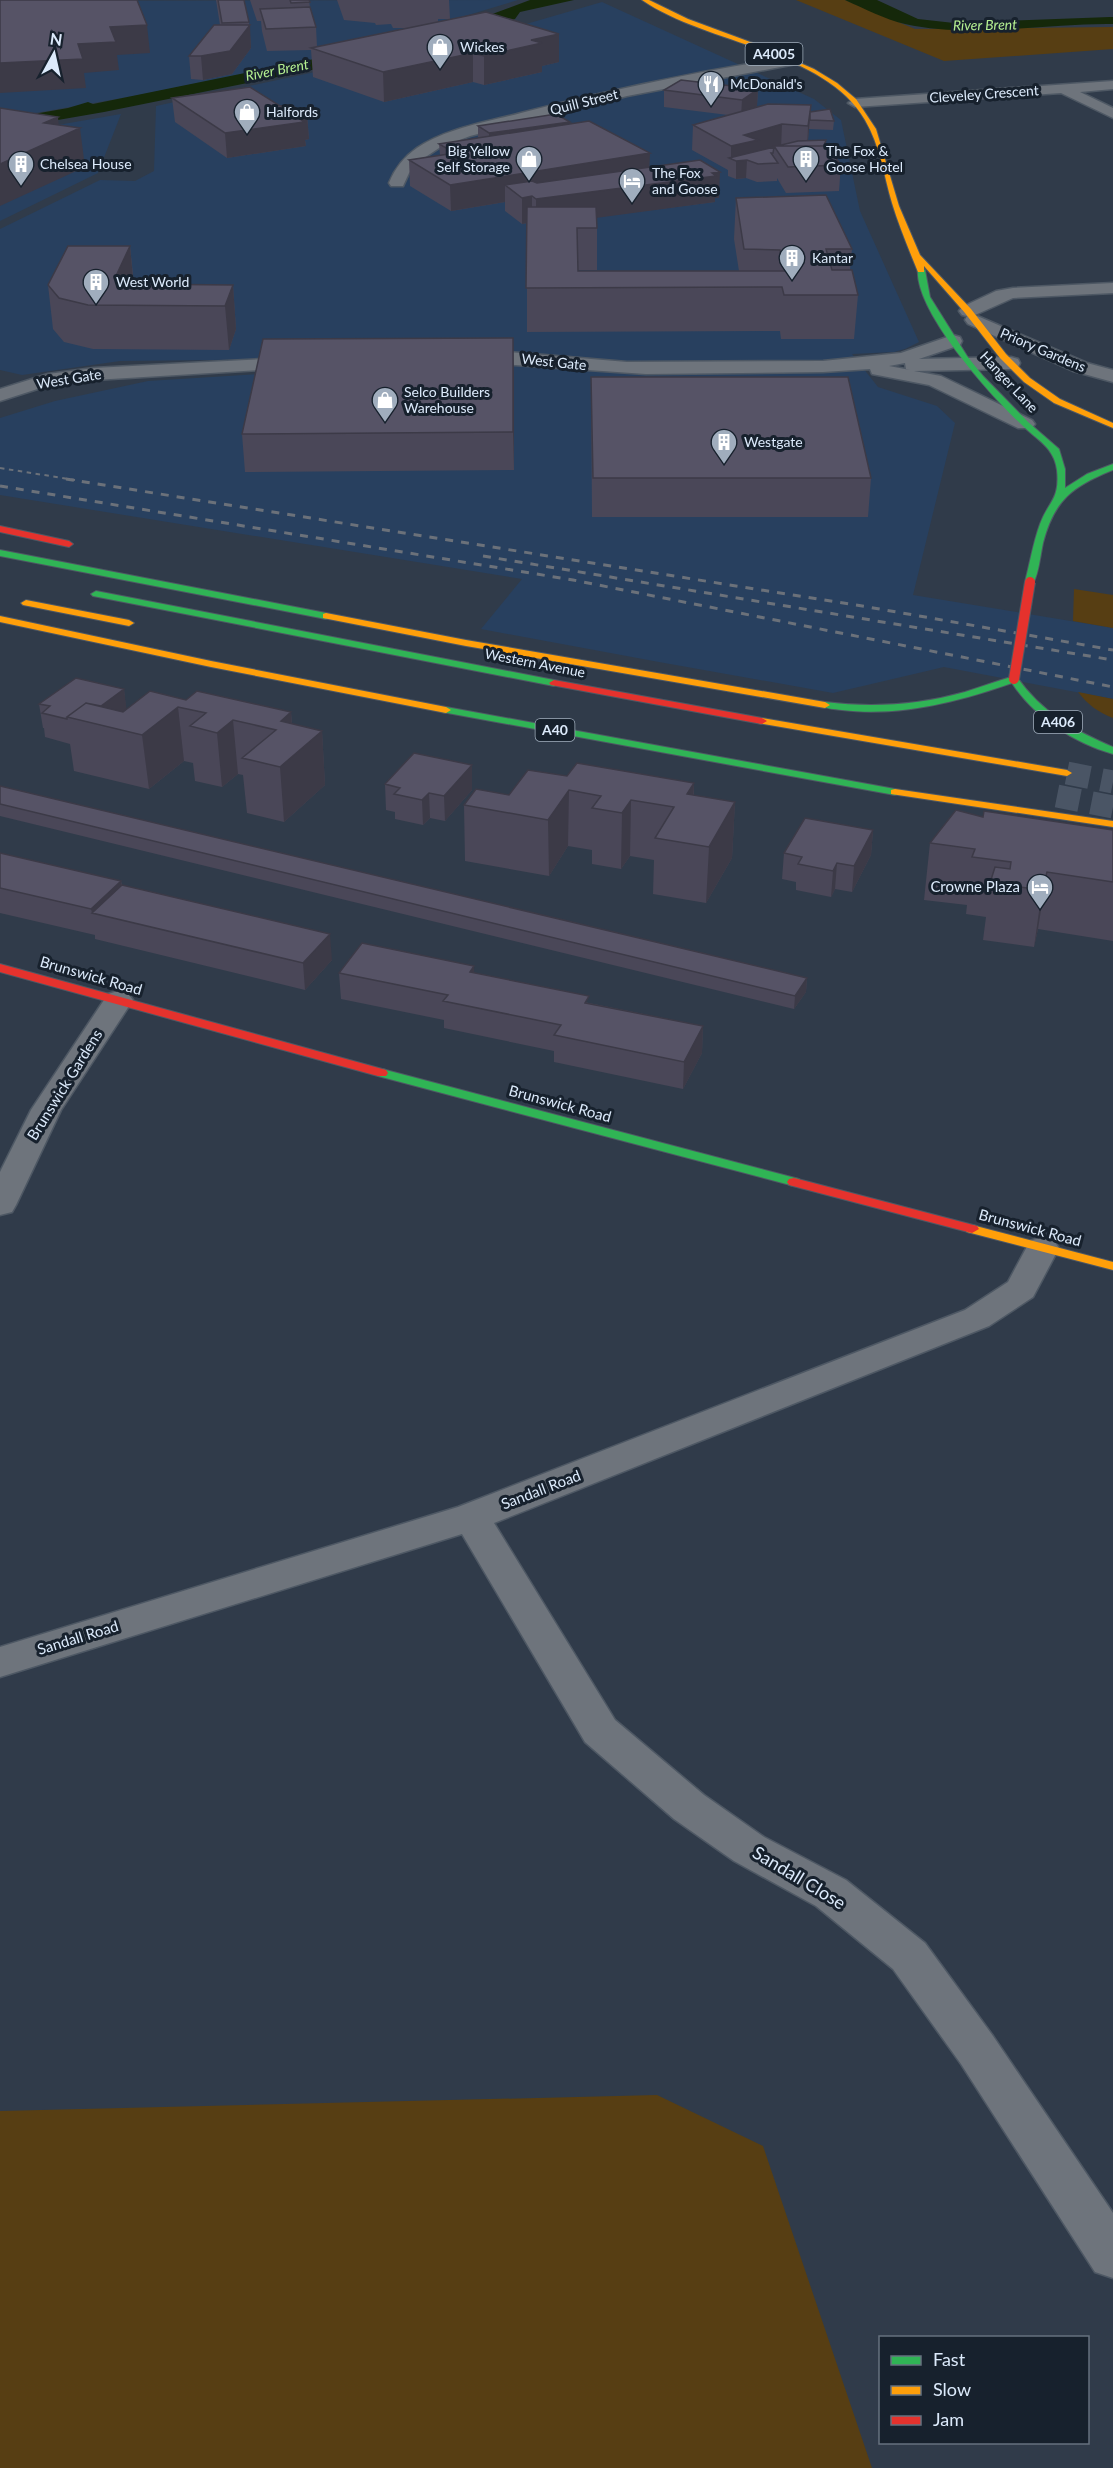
<svg xmlns="http://www.w3.org/2000/svg" width="1113" height="2468" font-family="Lato,sans-serif">
<style>
.built{fill:#28405f}
.green{fill:#573e13}
.water{fill:#15280a}
.lines{fill:none;stroke-linecap:round;stroke-linejoin:round}
.highway-tunnel{stroke:#4a5565;stroke-width:23;stroke-dasharray:23 12;stroke-linecap:butt}
.street-casing{stroke:#4e5864;stroke-width:3}
.fast-casing{stroke:#4e5864;stroke-width:2}
.slow-casing{stroke:#4e5864;stroke-width:2}
.jam-casing{stroke:#4e5864;stroke-width:2}
.street{fill:#6e747c;fill-rule:evenodd}
.fast{fill:#30b455;fill-rule:evenodd}
.slow{fill:#ff9f0a;fill-rule:evenodd}
.jam{fill:#e5322d;fill-rule:evenodd}
.rail-far1{stroke:#6b717a;stroke-width:2;stroke-dasharray:4.5 4.5;stroke-linecap:butt}
.rail{stroke:#6b717a;stroke-width:3;stroke-dasharray:8 8;stroke-linecap:butt}
.jam-bridge-casing{stroke:#4e5864;stroke-width:12;stroke-linecap:butt}
.jam-bridge{stroke:#e5322d;stroke-width:10}
.wall{fill:#4a4758}
.shaded-wall{fill:#3c3a47}
.building{fill:#565366;stroke:#3c3a47;stroke-width:1.5}
.labels{text-anchor:middle;stroke-width:6;stroke-linejoin:round;paint-order:stroke}
.far-water-label{font-size:14px;font-style:italic;fill:#b4ef91;stroke:#17212d}
.far-poi-label{font-size:14px;fill:#dceafb;stroke:#17212d;text-anchor:start}
.shield{fill:#17212d;stroke:#a1aebd;stroke-width:1.5}
.shield-label{font-size:14px;font-weight:bold;fill:#dceafb}
.far-street-label{font-size:14px;fill:#dceafb;stroke:#17212d}
.poi-label{font-size:15px;fill:#dceafb;stroke:#17212d;text-anchor:end}
.street-label{font-size:15px;fill:#dceafb;stroke:#17212d}
.near-street-label{font-size:18px;fill:#dceafb;stroke:#17212d}
</style>
<rect width="100%" height="100%" fill="#303b4a"/>
<!-- built -->
<path class="built" d="M518,0L328,57L134,96L0,119V1Z
M602,2L814,99L841,120L860,211L919,342L905,349L894,352L852,354L878,387L937,406L955,423L913,595L1113,628V699L944,667L833,693L659,662L481,629L522,579L0,495V418L55,401L148,381L547,356L120,361L22,375L0,370V229L100,180L135,181L154,171L156,106L488,35Z
M121,114L98,173L0,221V135Z"/>
<!-- green -->
<path class="green" d="M796,0H845L915,29L1113,27V49L944,61Z
M1074,589L1113,595V628L1073,621Z
M1078,692L1113,699V718C1098,712 1088,705 1078,692Z
M657,2095L763,2146L872,2468H0V2111Z"/>
<!-- water -->
<path class="water" d="M530,0H574L520,12L515,19L489,28L346,63L104,112L0,130V120L68,108L88,102L93,104L368,48L476,20Z
M845,0H877L918,19L954,23L1110,17H1113V24C1044,23 974,39 905,24C884,19 865,9 845,0Z"/>
<g class="lines">
<!-- highway-tunnel -->
<path class="highway-tunnel" d="M1067,773L1113,782
M1057,796L1113,807"/>
<!-- street casing -->
<g class="street-casing">
<path id="street" d="M791,57L798,61L796,64L627,96L470,136L439,148L421,160L409,173L403,186H391L389,183C395,168 404,157 417,148C447,128 487,122 521,113C610,90 700,71 791,57Z
M1113,81V89L1080,92L1113,108V118L1061,93L855,107L848,103L855,99Z
M1113,283V293L1013,298L975,315L1087,363L1113,370V382L1073,371L968,324L965,320L967,316L962,315L959,311L962,307L996,291L1013,288Z
M953,335L960,337L962,341L960,345L919,359L1011,357L1018,359L1020,363L1018,367L1011,369L914,371L941,376L1032,420L1035,424L1032,428H1018L929,385L872,374L870,369L823,372L646,374L470,362L463,360L461,356L463,352L485,350L627,362L823,361L901,353ZM905,363L906,369L910,370L889,366Z
M302,357L309,359L311,363L309,367L94,380L50,385L0,401V389L48,374L94,368Z
M118,991L128,994L133,1000L61,1110L16,1205L12,1212L0,1215V1172L31,1110L108,994Z
M1042,1237L1054,1241L1059,1248L1033,1297L989,1326L494,1523L615,1720L704,1795L764,1837L846,1880L925,1943L993,2036L1113,2213V2278L1095,2272L961,2064L893,1969L816,1906L734,1861L674,1819L585,1742L462,1534L0,1677V1647L458,1507L965,1310L1008,1282L1030,1241Z"/>
</g>
<!-- fast casing -->
<g class="fast-casing">
<path id="fast" d="M918,268L925,270L930,297L967,356L983,376L1028,422L1059,449L1065,469V488L1087,474L1113,464V470C1073,486 1054,500 1043,543C1040,557 1039,572 1033,584L1025,582C1030,563 1033,543 1040,524C1049,500 1060,500 1057,470C1054,447 1037,440 1022,425C992,397 913,310 918,268Z
M0,550L326,613L331,616L326,619L0,556Z
M96,591L554,680L559,683L554,686L93,596L91,594Z
M1014,676L1017,677C1041,712 1075,731 1113,747V754C1074,743 1034,717 1012,683C958,702 899,717 842,710C834,709 826,709 820,705L825,702C872,708 919,705 965,692C981,687 997,681 1014,676Z
M446,707L895,789L900,792L895,795L442,712L441,710Z
M382,1069L799,1179L801,1182L794,1186L378,1076L376,1073L378,1070Z"/>
</g>
<!-- slow casing -->
<g class="slow-casing">
<path id="slow" d="M642,0H649L688,19L761,46L814,69L837,83L856,99L876,129L899,206L920,255L971,309L1006,354L1030,378L1060,399L1113,423V428L1054,403L1024,382L1000,358L965,313L924,266V272H918C909,250 899,226 892,203C884,176 880,145 865,120C825,50 705,44 642,0Z
M26,600L129,620L134,623L129,626L23,605L21,603Z
M326,613L466,640L825,702L830,705L825,708L466,646L323,618V614Z
M0,616L211,661L446,707L451,710L446,713L211,667L0,622Z
M762,718L1067,770L1072,773L1067,776L758,723V719Z
M895,789L1113,821V827L891,794V790Z
M972,1225L1113,1262V1270L967,1232L965,1229Z"/>
</g>
<!-- jam casing -->
<g class="jam-casing">
<path id="jam" d="M0,526L69,541L73,544L69,547L0,532Z
M554,680L762,718L767,721L762,724L551,685L549,683Z
M0,964L386,1070L388,1073L386,1076H378L0,972Z
M794,1178L977,1226L979,1229L972,1233L789,1185L787,1182L789,1179Z"/>
</g>
<!-- street -->
<use href="#street" class="street"/>
<!-- fast -->
<use href="#fast" class="fast"/>
<!-- slow -->
<use href="#slow" class="slow"/>
<!-- jam -->
<use href="#jam" class="jam"/>
<!-- rail-far1 -->
<path class="rail-far1" d="M0,468L75,480"/>
<!-- rail -->
<path class="rail" d="M66,479L868,607L1113,650
M0,486L573,580L1113,687
M483,556L1113,660"/>
<!-- jam-bridge casing -->
<g class="jam-bridge-casing">
<path id="jam-bridge" d="M1014,679L1030,582"/>
</g>
<!-- jam-bridge -->
<use href="#jam-bridge" class="jam-bridge"/>
</g>
<!-- wall -->
<path class="wall" d="M216,0H244L249,22L251,48L232,74L203,80L191,79L189,56L220,25Z
M250,0H309L310,8L316,27L317,47L408,28H393L391,24L376,25L375,23L344,20L337,0H449L450,19H438V22L559,62L542,66V72L484,85L473,82L384,102L313,77L311,50L267,51L262,31L261,21H257Z
M758,89L757,106L756,107L811,105L810,112L834,121L833,130L809,129L808,141L826,140L825,146L841,165L839,191L786,193L777,178V181L757,182L746,178L736,179L728,176V170L692,150L693,125L728,115L664,107V90Z
M172,98L280,106L307,115L309,139L305,140L306,146L227,158L175,122Z
M570,122V124L650,167L719,198H715V202L597,217V270H578V271H739L734,239L736,198L852,249L850,270L858,295L854,339H781L780,331L527,332V223L522,224L505,211V202L451,211L410,186L409,160L440,155L439,144L478,138V126Z
M130,246L134,284L233,285L236,329L229,350L93,349L64,342L53,329L48,285Z
M514,374V470L245,472L242,434Z
M591,377L871,478L868,517H592Z
M124,689L126,710L186,700L291,712L292,724L322,731L325,785L284,822L247,813L243,775L238,774L222,787L195,781L193,763L184,761L149,789L74,771L70,744L45,737L44,728H43L39,704Z
M567,776L694,783V795L735,802L732,858L706,903L653,894L654,860L630,856L621,869L592,864V850L568,846L549,876L465,861L464,805L509,795Z
M385,784L472,790L445,821L430,818L423,825L395,819V812L386,810Z
M0,786L807,978L806,992L794,1009L0,816Z
M983,817L1113,830V941L1038,929L1034,947L983,940L986,917L966,914L967,905L924,900L930,843Z
M873,830L871,855L852,892L835,889L831,897L796,890V882L782,879L784,853Z
M0,853L121,881L122,885L332,960L305,990L95,939V935L0,913Z
M474,966V973L589,1003L703,1026L702,1053L683,1089L554,1062V1051L444,1028V1020L341,999L339,973Z"/>
<!-- shaded-wall -->
<path class="shaded-wall" d="M147,25L150,53L117,55L119,70L84,73L86,88L0,93V63L78,44L110,27Z
M250,25L251,48L232,74L203,80L201,56Z
M559,34V62L542,66V72L484,85V56L531,40Z
M473,53V82L384,102L383,72Z
M758,89L757,106L741,117L742,100Z
M811,105L809,129L807,150L808,126Z
M307,115L309,139L305,140L306,146L227,158L225,133L296,116Z
M58,117L60,137L80,128L85,167L0,206V164L44,123Z
M570,122V140L489,151V133Z
M782,124L781,149L774,146L773,151L747,160L746,178L736,179V161L731,159V146L744,135Z
M650,153L649,178L532,196V222L522,224V198L505,185V202L451,211L450,185Z
M720,172L719,198H715V202L536,226V199Z
M130,246L134,289L115,278Z
M233,285L236,329L229,350L225,306Z
M513,338L514,374V470L513,432Z
M124,689L127,713L88,716Z
M178,707L184,761L149,789L142,735Z
M291,712L294,754L322,731L325,785L284,822L280,767L281,721Z
M233,720L238,774L222,787L217,733Z
M472,765V790L445,821L444,796Z
M694,783L692,838L687,794Z
M569,790L568,846L549,876L548,820Z
M429,793L430,818L423,825L422,800Z
M631,800L630,856L621,869L622,813Z
M735,802L732,858L706,903L709,847Z
M873,830L871,855L852,892L854,866Z
M837,863L835,889L831,897L833,871Z
M1047,872L1038,929L1034,947L1042,890Z
M121,881L125,907L92,913L91,909Z
M330,934L332,960L305,990L303,963Z
M474,966L475,992L470,972Z
M807,978L806,992L794,1009L795,996Z
M703,1026L702,1053L683,1089L684,1062Z"/>
<!-- building -->
<path class="building" d="M0,0H137L147,25L110,27L116,42L78,44L83,59L0,63Z
M218,0H244L249,22L222,23Z
M290,0H309L310,2L291,3Z
M310,7L316,27L266,29L260,9Z
M486,12L559,34L531,40L542,43L484,56L473,53L383,72L311,48Z
M214,25H250L230,51L201,56H189Z
M681,80L758,89L742,100L664,90Z
M250,87L280,106L291,105L307,115L296,116L304,122L225,133L172,98Z
M768,104L811,105L808,126L782,124L744,135L758,140L731,146L693,125Z
M0,108L58,117L44,123L80,128L0,164Z
M830,109L834,121L810,120V112Z
M556,114L570,122L489,133L478,126Z
M589,121L650,153L450,185L409,160L455,153L439,144Z
M826,140L824,146H777L798,141Z
M774,146H827L841,165L788,167Z
M774,147L773,153H771L778,163L758,164L747,160L736,161L729,158Z
M700,160L720,172L712,173L716,176L536,199L532,196L522,198L505,185L532,181L537,183Z
M826,195L852,249H826L832,270H852L858,295H784L782,287L526,288L527,207H596L597,228H577L578,271H785L780,250L744,249L736,198Z
M68,246H130L115,278L130,284L233,285L225,306L88,305L59,298L48,285Z
M513,338V432L242,434L263,339Z
M591,377H848L871,478H593Z
M76,678L124,689L101,706L86,703L67,717V719L42,713L50,706L39,704Z
M150,691L186,700L197,691L291,712L281,721L322,731L280,767L242,758L276,730L233,720L217,733L190,726L206,713L178,707L142,735L67,717L86,703L123,712Z
M414,753L472,765L444,796L429,793L422,800L394,794L400,788L385,784Z
M577,763L694,783L687,794L735,802L709,847L655,838L674,807L631,800L622,813L592,808L601,796L569,790L548,820L464,805L476,789L509,795L528,770L567,776Z
M0,786L807,978L795,996L0,804Z
M956,810L983,817L984,811L1113,830V882L1047,872L1042,890L990,883L995,867L1010,869L1011,862L972,857L975,849L930,843Z
M805,818L873,830L854,866L837,863L833,871L798,864L802,857L784,853Z
M0,853L121,881L91,909L0,888Z
M122,885L330,934L303,963L92,913Z
M362,943L474,966L470,972L589,996L585,1003L703,1026L684,1062L554,1035L561,1025L443,1001L448,995L339,973Z"/>
<!-- icons -->
<defs>
<g id="shop-pin" transform="scale(1.35)"><path d="M0 17L-7.5 6A9.5 9.5 0 1 1 7.5 6Z" fill="#a0adbd" stroke="#17212d"/><path d="M-5-2.5h2.3a2.7 3.5 0 0 1 5.4 0H5L5.5 6h-11ZM-1.5-2.5h3a1.5 2.3 0 0 0-3 0Z" fill="#fff"/></g>
<g id="restaurant-pin" transform="scale(1.35)"><path d="M0 17L-7.5 6A9.5 9.5 0 1 1 7.5 6Z" fill="#a0adbd" stroke="#17212d"/><path d="M-5-6h1v4h1v-4h1v4h1v-4h1v5L-1.5 .5V6h-2V.5L-5-1ZM5-6V6H3V1.5H1.5Q1.5-4 5-6Z" fill="#fff"/></g>
<g id="building-pin" transform="scale(1.35)"><path d="M0 17L-7.5 6A9.5 9.5 0 1 1 7.5 6Z" fill="#a0adbd" stroke="#17212d"/><path d="M-4-6H4V6H1V3H-1V6H-4ZM-2.5-4.3h1.7v1.8h-1.7ZM.8-4.3h1.7v1.8H.8ZM-2.5-1h1.7V.8h-1.7ZM.8-1h1.7V.8H.8Z" fill="#fff"/></g>
<g id="hotel-pin" transform="scale(1.35)"><path d="M0 17L-7.5 6A9.5 9.5 0 1 1 7.5 6Z" fill="#a0adbd" stroke="#17212d"/><path d="M-6-4.5h1.5V1H6V5H4.5V3h-9V5H-6ZM-4 0a1.8 1.8 0 1 1 3.6 0ZM.5 0V-2.5h3Q6-2.5 6 0Z" fill="#fff"/></g>
</defs>
<g fill-rule="evenodd">
<use href="#shop-pin" x="440" y="47"/>
<use href="#restaurant-pin" x="711" y="84"/>
<use href="#shop-pin" x="247" y="112"/>
<use href="#shop-pin" x="529" y="159"/>
<use href="#building-pin" x="806" y="159"/>
<use href="#building-pin" x="21" y="164"/>
<use href="#hotel-pin" x="632" y="181"/>
<use href="#building-pin" x="792" y="258"/>
<use href="#building-pin" x="96" y="282"/>
<use href="#shop-pin" x="385" y="400"/>
<use href="#building-pin" x="724" y="442"/>
<use href="#hotel-pin" x="1040" y="887"/>
</g>
<g class="labels">
<!-- far-water labels -->
<g class="far-water-label">
<text transform="translate(985 25) rotate(-1)" y="5">River Brent</text>
<text transform="translate(277 70) rotate(-11)" y="5">River Brent</text>
</g>
<!-- far-poi labels -->
<g class="far-poi-label">
<text x="460" y="52">Wickes</text>
<text x="730" y="89">McDonald's</text>
<text x="266" y="117">Halfords</text>
<text x="510" y="156" text-anchor="end">Big Yellow<tspan x="510" dy="16">Self Storage</tspan></text>
<text x="826" y="156">The Fox &amp;<tspan x="826" dy="16">Goose Hotel</tspan></text>
<text x="40" y="169">Chelsea House</text>
<text x="652" y="178">The Fox<tspan x="652" dy="16">and Goose</tspan></text>
<text x="812" y="263">Kantar</text>
<text x="116" y="287">West World</text>
<text x="404" y="397">Selco Builders<tspan x="404" dy="16">Warehouse</tspan></text>
<text x="744" y="447">Westgate</text>
</g>
<!-- shield labels -->
<g class="shield">
<rect x="745.5" y="43" width="57" height="22" rx="4.5"/>
<rect x="1034" y="711" width="48" height="22" rx="4.5"/>
<rect x="535.5" y="719" width="39" height="22" rx="4.5"/>
</g>
<g class="shield-label">
<text x="774" y="59">A4005</text>
<text x="1058" y="727">A406</text>
<text x="555" y="735">A40</text>
</g>
<!-- far-street labels -->
<g class="far-street-label">
<text transform="translate(984 94) rotate(-4)" y="5">Cleveley Crescent</text>
<text transform="translate(584 102) rotate(-14)" y="5">Quill Street</text>
<text transform="translate(1043 350) rotate(23)" y="5">Priory Gardens</text>
<text transform="translate(554 362) rotate(6)" y="5">West Gate</text>
<text transform="translate(69 379) rotate(-9)" y="5">West Gate</text>
<text transform="translate(1009 382) rotate(47)" y="5">Hanger Lane</text>
<text transform="translate(535 663) rotate(11)" y="5">Western Avenue</text>
</g>
<!-- poi labels -->
<g class="poi-label">
<text x="1020" y="892">Crowne Plaza</text>
</g>
<!-- street labels -->
<g class="street-label">
<text transform="translate(91 976) rotate(16)" y="5">Brunswick Road</text>
<text transform="translate(65 1085) rotate(-58)" y="5">Brunswick Gardens</text>
<text transform="translate(560 1104) rotate(15)" y="5">Brunswick Road</text>
<text transform="translate(1030 1228) rotate(15)" y="5">Brunswick Road</text>
<text transform="translate(541 1490) rotate(-21)" y="5">Sandall Road</text>
<text transform="translate(78 1638) rotate(-17)" y="5">Sandall Road</text>
</g>
<!-- near-street labels -->
<g class="near-street-label">
<text transform="translate(799 1878) rotate(31)" y="6">Sandall Close</text>
</g>
</g>
<!-- legend -->
<rect x="879" y="2336" width="210" height="108" fill="#17212d" stroke="#66717f" stroke-width="1.5"/>
<rect x="891" y="2356" width="30" height="9" fill="#30b455" stroke="#66717f" stroke-width="1.5"/>
<text x="933" y="2366" font-size="18" fill="#dceafb">Fast</text>
<rect x="891" y="2386" width="30" height="9" fill="#ff9f0a" stroke="#66717f" stroke-width="1.5"/>
<text x="933" y="2396" font-size="18" fill="#dceafb">Slow</text>
<rect x="891" y="2416" width="30" height="9" fill="#e5322d" stroke="#66717f" stroke-width="1.5"/>
<text x="933" y="2426" font-size="18" fill="#dceafb">Jam</text>
<!-- north arrow -->
<g transform="translate(54 54) rotate(8)" stroke="#17212d" stroke-width="4.5" paint-order="stroke">
<path d="M0-4.5L10 22L0 15L-10 22Z" fill="#dceafb"/>
<text y="-9" font-size="16" font-weight="bold" text-anchor="middle" fill="#dceafb">N</text>
</g>
</svg>
